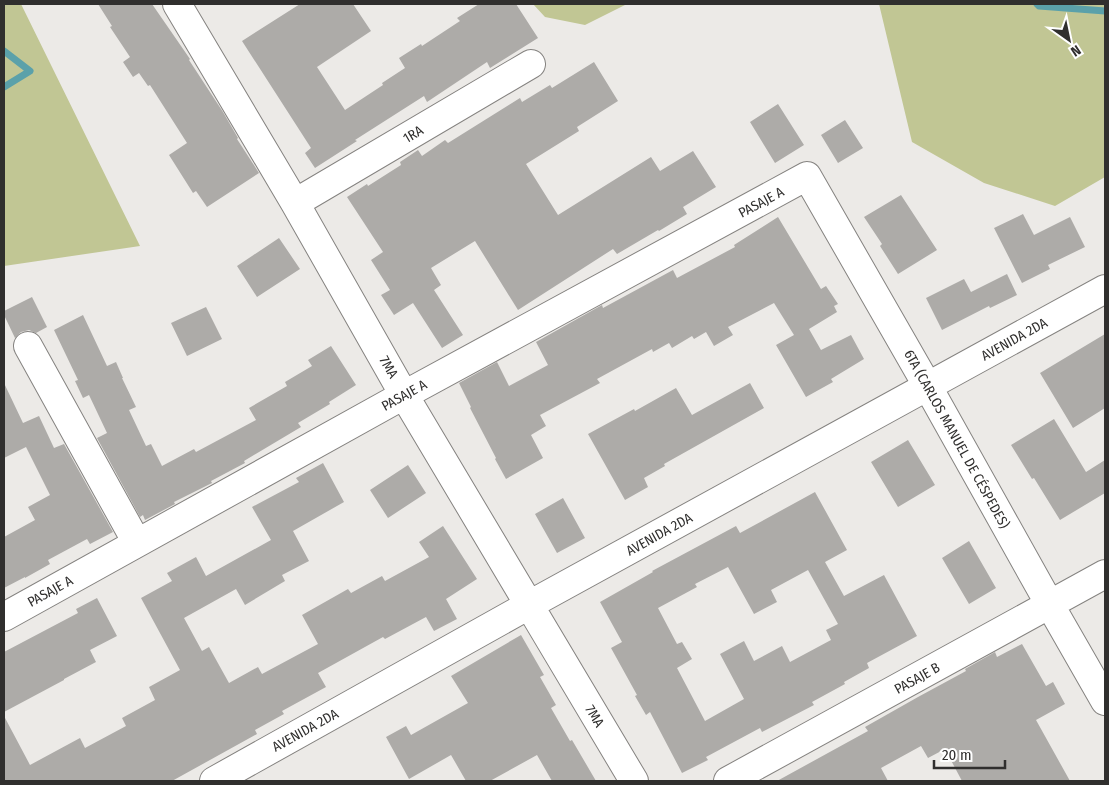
<svg xmlns="http://www.w3.org/2000/svg" width="1109" height="785" font-family="'Fira Sans Condensed',sans-serif">
<style>
.green{fill:#c1c694}
.lines{fill:none;stroke-linecap:round;stroke-linejoin:round}
.stream{stroke:#5ba1aa;stroke-width:7}
.building{fill:#adaba8;fill-rule:evenodd}
.minor-casing{stroke:#858380;stroke-width:30}
.minor{stroke:#fff;stroke-width:28}
.labels{text-anchor:middle;stroke-width:5;stroke-linejoin:round;paint-order:stroke}
.street-label{font-size:14px;fill:#302f2e;stroke:#fff}
</style>
<rect width="100%" height="100%" fill="#eceae7"/>
<!-- green -->
<path class="green" d="M4,4H21L140,246L4,266Z
M533,4H627L585,25L545,17Z
M879,4H1105V177L1055,206L984,183L912,142Z"/>
<g class="lines">
<!-- stream -->
<path class="stream" d="M1037,4L1039,6L1105,11
M4,51L30,71L4,87"/>
</g>
<!-- building -->
<path class="building" d="M98,4H152L190,59L189,60L223,112L238,138L237,139L259,173L207,207L196,191L193,193L169,155L187,143L150,85L148,86L139,73L133,77L123,62L130,57L110,27L112,26Z
M300,4H353L371,31L317,67L345,110L383,85L382,83L405,68L399,58L421,44L422,46L460,21L457,18L479,4H516L538,38L490,68L487,62L427,102L424,96L355,140L357,141L315,168L305,153L311,148L242,41Z
M594,62L618,101L577,127L579,131L526,164L558,215L651,157L660,171L693,151L716,187L683,207L687,214L659,231L658,230L617,254L613,249L518,310L475,241L431,268L441,285L434,290L463,335L442,348L413,303L394,315L381,295L390,290L371,260L383,252L347,197L367,184L368,186L401,165L400,162L418,150L422,156L445,140L448,143L520,98L522,102L550,85L552,88Z
M778,104L804,145L775,163L750,122Z
M845,120L863,148L838,163L821,135Z
M901,195L937,250L898,274L880,246L882,244L864,217Z
M1023,214L1034,235L1070,217L1085,247L1048,265L1050,269L1022,283L994,228Z
M778,217L821,289L826,286L838,304L834,306L837,312L809,329L821,350L851,335L864,359L831,379L833,382L806,397L776,345L794,335L774,303L728,327L733,335L714,346L706,332L694,339L692,336L672,348L669,343L653,352L652,349L597,379L600,383L540,415L546,426L531,435L543,458L506,479L495,459L496,458L470,408L471,407L459,383L497,362L509,386L548,365L536,342L602,305L603,308L673,270L677,278L735,247L734,245Z
M279,238L300,269L257,297L237,266Z
M1007,274L1017,295L990,308L989,306L942,330L926,298L964,279L971,292Z
M32,297L47,327L36,333L29,330L21,332L15,338L4,315V311Z
M206,307L222,339L187,356L171,323Z
M83,315L107,366L116,362L123,378H122L136,407L129,410L146,446L151,444L162,466L194,449L196,452L256,420L249,408L287,386L285,382L312,366L308,360L331,346L356,385L329,402L330,404L298,423L301,427L244,461L245,463L211,481L212,483L174,502L175,504L145,520L143,515L140,517L97,438L107,433L89,395L83,398L75,381L78,380L54,330Z
M1105,334V408L1073,428L1040,373Z
M4,383L23,423L39,416L54,448L64,444L113,532L90,544L87,539L48,560L50,564L25,578V577L4,588V537L35,520L28,507L50,495L26,447L4,458Z
M750,383L764,408L664,464L665,466L644,478L648,487L625,500L588,434L634,409L635,411L676,388L692,415Z
M1054,419L1086,472L1105,460V493L1060,520L1034,478L1032,479L1011,445Z
M908,440L935,485L898,507L871,462Z
M323,463L344,502L293,531L309,561L282,575L285,581L245,605L236,589L184,618L202,651L209,647L229,683L258,667L262,674L318,644L302,615L348,589L351,593L382,576L385,581L429,557L419,542L443,526L477,579L446,599L457,619L434,631L426,617L385,639L383,637L318,673L326,687L282,711L284,714L255,730L257,734L172,781H4V716L30,765L80,738L85,748L126,726L122,718L155,700L149,687L180,670L141,598L172,581L167,573L196,557L206,576L271,540L252,507L299,482L296,478Z
M408,465L426,493L388,518L370,490Z
M815,492L847,550L825,562L844,596L884,575L917,636L867,663L869,668L844,682L845,684L812,702L814,705L762,732L760,728L706,757L708,760L682,773L650,712L646,715L635,696L637,695L611,648L622,642L600,602L653,572L652,571L736,526L740,533ZM728,567L754,614L777,602L771,590L808,570L838,624L826,630L831,640L790,662L782,646L754,661L744,641L720,654L744,699L705,721L677,668L692,659L682,642L677,644L658,608L697,587L695,584Z
M563,498L585,538L557,553L535,514Z
M969,541L996,588L969,604L942,558Z
M97,598L117,636L90,650L96,662L64,679V680L4,712V652L78,613L76,609Z
M521,635L544,675L540,677L556,705L551,708L570,741L572,740L596,781H552L537,755L490,781H466L451,755L409,779L386,737L406,726L411,735L468,703L451,676Z
M1022,644L1046,686L1053,682L1065,704L1036,720L1070,781H962L945,749L928,758L921,746L881,768L888,781H777L868,731L865,727L918,697L966,671L965,669L995,652L997,657Z"/>
<g class="lines">
<!-- minor casing -->
<g class="minor-casing">
<path id="minor" d="M177,4L295,203L404,395L634,781
M295,203L531,64
M28,346L137,543
M4,617L404,395L807,176L928,387L1050,605L1105,701
M214,781L529,605L1105,289
M728,781L1105,574"/>
</g>
<!-- minor -->
<use href="#minor" class="minor"/>
</g>
<g class="labels">
<!-- street labels -->
<g class="street-label">
<text transform="translate(413 134) rotate(-31)" y="5">1RA</text>
<text transform="translate(761 202) rotate(-28)" y="5">PASAJE A</text>
<text transform="translate(1014 339) rotate(-29)" y="5">AVENIDA 2DA</text>
<text transform="translate(389 367) rotate(60)" y="5">7MA</text>
<text transform="translate(404 395) rotate(-29)" y="5">PASAJE A</text>
<text transform="translate(957 439) rotate(61)" y="5">6TA (CARLOS MANUEL DE CÉSPEDES)</text>
<text transform="translate(659 534) rotate(-29)" y="5">AVENIDA 2DA</text>
<text transform="translate(50 591) rotate(-29)" y="5">PASAJE A</text>
<text transform="translate(917 678) rotate(-29)" y="5">PASAJE B</text>
<text transform="translate(595 716) rotate(59)" y="5">7MA</text>
<text transform="translate(305 730) rotate(-29)" y="5">AVENIDA 2DA</text>
</g>
</g>
<!-- border -->
<rect width="1109" height="785" fill="none" stroke="#302f2e" stroke-width="10"/>
<!-- north arrow -->
<g transform="translate(1069 40) rotate(147)" stroke="#ffffff" stroke-width="4" paint-order="stroke">
<path d="M0-4L9 19L0 12L-9 19Z" fill="#302f2e"/>
<text y="-8" font-size="14" font-weight="bold" text-anchor="middle" fill="#302f2e">N</text>
</g>
<!-- scale -->
<path d="M934 760v8h71v-8" fill="none" stroke="#302f2e" stroke-width="2.5"/>
<text x="942" y="760" font-size="15" fill="#302f2e" stroke="#ffffff" stroke-width="4" paint-order="stroke">20 m</text>
</svg>
